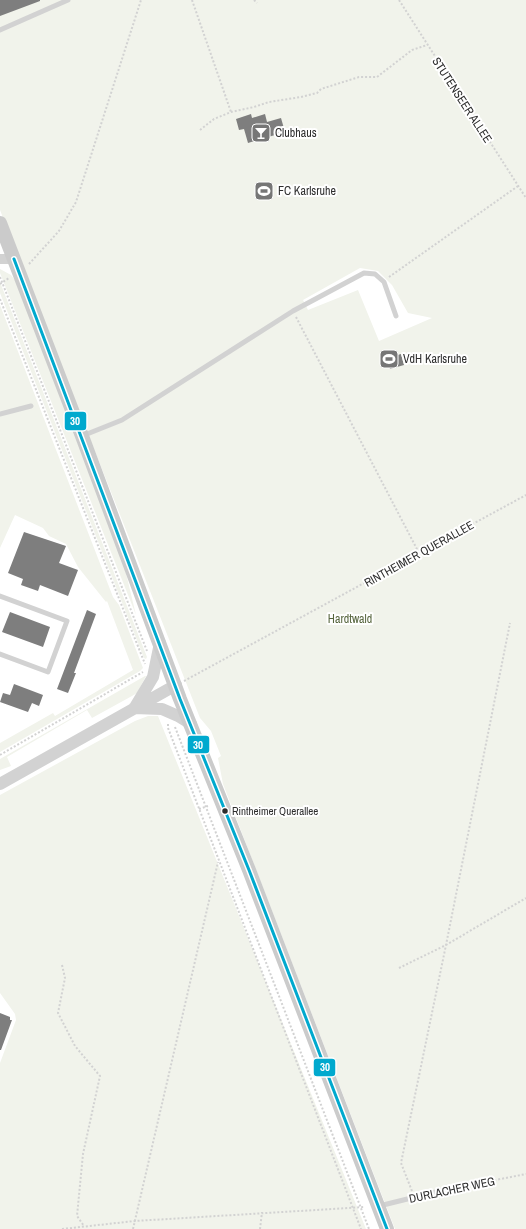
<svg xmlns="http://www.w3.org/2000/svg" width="526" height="1229" font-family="'Archivo Narrow',sans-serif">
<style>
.green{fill:#f1f3eb;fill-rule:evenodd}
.building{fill:#7e7e7e}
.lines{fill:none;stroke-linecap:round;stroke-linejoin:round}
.path{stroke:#d2d2d2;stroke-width:2;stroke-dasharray:2 2;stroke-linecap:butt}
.service{stroke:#d2d2d2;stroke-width:5}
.minor{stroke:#d2d2d2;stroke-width:10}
.tertiary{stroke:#d2d2d2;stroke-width:12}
.secondary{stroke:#cbcbcb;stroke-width:14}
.bus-1-casing{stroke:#fff;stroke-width:6}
.bus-1{stroke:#00a9ce;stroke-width:3}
.bus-dot{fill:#2d2d2d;stroke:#fff;stroke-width:1.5}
.labels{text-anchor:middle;stroke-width:4;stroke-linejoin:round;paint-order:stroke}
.bus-label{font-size:11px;fill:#2d2d2d;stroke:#fff;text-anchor:start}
.street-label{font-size:12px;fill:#2d2d2d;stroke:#fff}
.poi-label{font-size:12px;fill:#2d2d2d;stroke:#fff;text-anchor:start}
.park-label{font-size:12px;fill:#56653d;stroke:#fff}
.line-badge{stroke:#fff;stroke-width:1.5}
.badge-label{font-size:11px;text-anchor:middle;font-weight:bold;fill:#fff}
</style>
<rect width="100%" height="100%" fill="#fff"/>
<!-- green -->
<path class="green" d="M0,0H526V1229H395L223,784L218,758L221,756L211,731L200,718L0,210ZM360,268L378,271L392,285L408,313L432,318L379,341L358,290L308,310L303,300Z
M0,269L11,275L17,283L124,565L136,615L0,273Z
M0,282L147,657L146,659L144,658L0,293Z
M0,305L113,597L119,605L143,668L140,671L0,752V743L53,713L55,716L133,670L107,601L106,602L78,567L66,544L49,536L43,528L15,515L0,548Z
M145,676H146L137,693L132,696L92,718L87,710L7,757L11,766L0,770V759Z
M148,716H158L366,1229H0V1063L16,1020L15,1014L0,993V795L135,721Z"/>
<!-- building -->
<path class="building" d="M0,0H40V1L0,16Z
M251,114L252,118L265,114L267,122L281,118L285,132L248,143L244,129L239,130L236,119Z
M401,354L404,365L390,369L387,358Z
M24,532L66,546L59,563L78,570L68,596L40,585L38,591L21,585L23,579L8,573Z
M87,610L96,614L74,673H76L68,693L57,689Z
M10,612L50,627L43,647L2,632Z
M14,684L43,695L39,706L32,703L28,712L0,702L3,693L10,695Z
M0,1013L10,1017V1020H12L1,1050H0Z"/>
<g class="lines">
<!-- path -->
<path class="path" d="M192,0L231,112
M254,0L257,3
M399,0L526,198
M200,130L214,119L231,112L254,107L269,102L301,97L317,93L321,89L359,77H377L412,50L427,45
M29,264L59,231L76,202L141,0
M0,277L147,651
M389,277L518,186
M0,284L9,278
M0,299L145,664
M296,317L419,553
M184,681L526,495
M168,724V728L361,1229
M175,727L369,1229
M0,755L143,672
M199,809L208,806
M62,965L65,978L58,1013L75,1046L100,1076L83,1154L77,1216L84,1226
M399,968L446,945L526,898
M455,1188L526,1174
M412,1191L401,1163L446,945L510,623
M62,1229L135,1221L365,1207
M133,1229L218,862
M260,1229L262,1212"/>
<!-- service -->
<path class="service" d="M0,30L68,0
M0,414L31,406
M82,436L122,420L293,311L364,273L375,274L384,282L396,316
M0,596L67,621L48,672L0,654
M379,1206L448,1189"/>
<!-- minor -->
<path class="minor" d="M0,259H14"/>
<!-- tertiary -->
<path class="tertiary" d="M135,707L153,677L160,643
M134,708L162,709L178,716L191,724
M0,784L176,685"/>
<!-- secondary -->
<path class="secondary" d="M0,223L82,436L180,699L249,870L387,1229"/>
<!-- bus-1 casing -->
<g class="bus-1-casing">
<path id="bus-1" d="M14,259L180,699L249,870L387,1229"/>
</g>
<!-- bus-1 -->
<use href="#bus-1" class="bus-1"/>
</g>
<!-- icons -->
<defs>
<g id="bar-square" transform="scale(1)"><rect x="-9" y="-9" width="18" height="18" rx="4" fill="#767676" stroke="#fff"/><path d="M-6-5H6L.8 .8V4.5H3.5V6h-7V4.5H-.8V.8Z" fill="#fff"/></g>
<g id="stadium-square" transform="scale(1)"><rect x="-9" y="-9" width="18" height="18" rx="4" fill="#767676" stroke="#fff"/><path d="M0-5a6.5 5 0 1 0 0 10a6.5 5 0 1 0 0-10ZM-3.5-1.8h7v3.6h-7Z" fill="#fff"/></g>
</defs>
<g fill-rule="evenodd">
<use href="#bar-square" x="261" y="133"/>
<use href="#stadium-square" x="264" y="191"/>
<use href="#stadium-square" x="389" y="359"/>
</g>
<!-- markers -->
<circle class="bus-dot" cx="225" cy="811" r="3.5"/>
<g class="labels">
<!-- bus labels -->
<g class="bus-label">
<text x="232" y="815">Rintheimer Querallee</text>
</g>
<!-- street labels -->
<g class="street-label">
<text transform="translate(462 100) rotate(57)" y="4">STUTENSEER ALLEE</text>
<text transform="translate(419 554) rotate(-29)" y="4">RINTHEIMER QUERALLEE</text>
<text transform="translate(452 1190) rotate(-12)" y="4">DURLACHER WEG</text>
</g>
<!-- poi labels -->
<g class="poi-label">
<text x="275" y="137">Clubhaus</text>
<text x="278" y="195">FC Karlsruhe</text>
<text x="403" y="363">VdH Karlsruhe</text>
</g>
<!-- park labels -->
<g class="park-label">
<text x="350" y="623">Hardtwald</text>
</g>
</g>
<g class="line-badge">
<rect x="64" y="411" width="23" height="20" rx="4" fill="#00a9ce"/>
<rect x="187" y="735" width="23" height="19" rx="4" fill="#00a9ce"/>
<rect x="313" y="1058" width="23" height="19" rx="4" fill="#00a9ce"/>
</g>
<g class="badge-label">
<text x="75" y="425">30</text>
<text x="198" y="749">30</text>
<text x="325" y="1071">30</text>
</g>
</svg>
